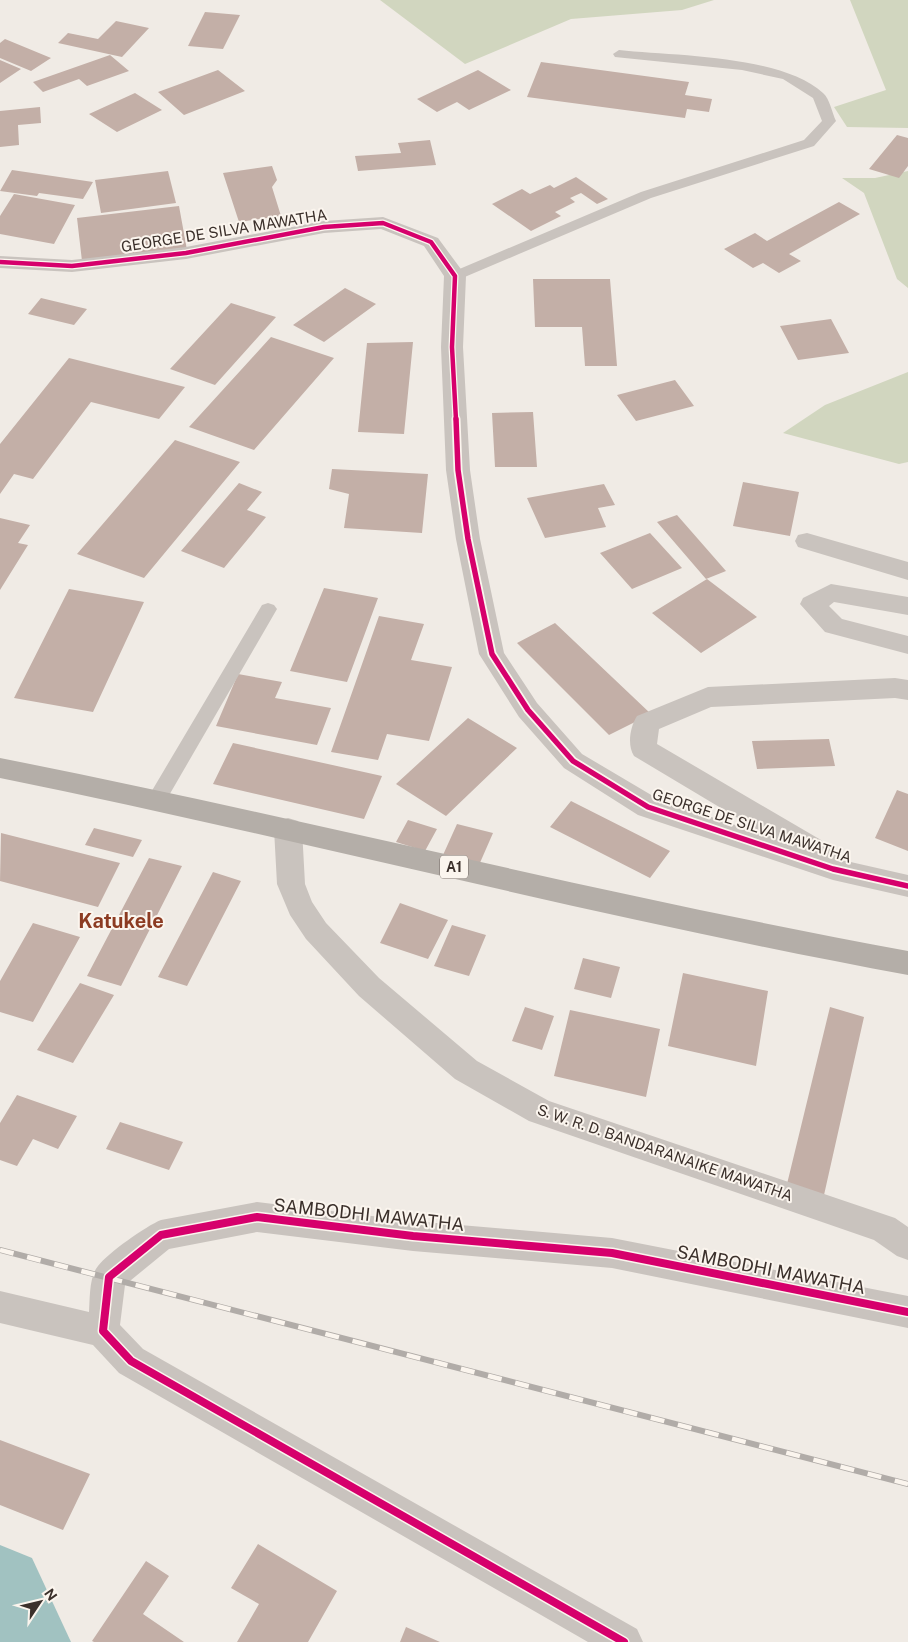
<svg xmlns="http://www.w3.org/2000/svg" width="908" height="1642" font-family="'Public Sans',sans-serif">
<style>
.green{fill:#d1d6bf}
.lines{fill:none;stroke-linecap:round;stroke-linejoin:round}
.river{fill:#a1c2c1;fill-rule:evenodd}
.building{fill:#c3afa7}
.service{fill:#c9c3be;fill-rule:evenodd}
.minor{fill:#c9c3be;fill-rule:evenodd}
.tertiary{fill:#c9c3be;fill-rule:evenodd}
.trunk{fill:#b4aea8;fill-rule:evenodd}
.rail-casing{stroke:#b1aca8;stroke-width:6}
.rail{stroke:#fbf5ee;stroke-width:4.5;stroke-dasharray:14;stroke-linecap:butt}
.cycleway-far2-casing{stroke:#fbf5ee;stroke-width:7}
.cycleway-far1-casing{stroke:#fbf5ee;stroke-width:9}
.cycleway-casing{stroke:#fbf5ee;stroke-width:11}
.cycleway-far2{stroke:#d6006c;stroke-width:4.5}
.cycleway-far1{stroke:#d6006c;stroke-width:5.5}
.cycleway{stroke:#d6006c;stroke-width:8}
.labels{text-anchor:middle;stroke-width:4;stroke-linejoin:round;paint-order:stroke}
.shield{fill:#fbf5ee;stroke:#756b66;stroke-width:1}
.shield-label{font-size:14px;font-weight:bold;fill:#3b302b}
.street-label{font-size:15px;fill:#3b302b;stroke:#fbf5ee}
.near-street-label{font-size:18px;fill:#3b302b;stroke:#fbf5ee}
.district-label{font-size:20px;font-weight:bold;fill:#8c3b22;stroke:#fbf5ee}
</style>
<rect width="100%" height="100%" fill="#f0ebe5"/>
<!-- green -->
<path class="green" d="M380,0H714L682,10L571,19L465,64Z
M850,0H908V128L847,127L834,107L886,90Z
M908,171V288L897,279L864,193L842,178H875Z
M908,372V462L899,464L783,433L825,405Z"/>
<g class="lines">
<!-- river -->
<path class="river" d="M0,1545L32,1558L71,1642H0Z"/>
</g>
<!-- building -->
<path class="building" d="M205,12L240,15L223,49L188,46Z
M116,21L149,28L122,57L58,43L68,33L98,39Z
M5,39L51,58L31,71L0,58V43Z
M110,55L129,71L87,86L79,79L43,92L33,82Z
M0,60L21,69L0,83Z
M541,62L689,82L685,95L712,99L709,112L687,109L685,118L527,97Z
M218,70L245,91L184,115L158,92Z
M478,70L511,90L469,110L457,102L437,112L417,99Z
M135,93L162,110L117,132L89,114Z
M40,107L41,123L18,125L19,145L0,147V111Z
M897,135L908,138V166L899,178L869,169Z
M430,140L436,165L358,171L355,156L401,153L398,143Z
M272,166L277,180L272,187L281,216L239,222L223,173Z
M12,170L93,182L83,199L39,193L37,196L0,191Z
M168,171L176,203L101,213L95,180Z
M576,177L608,199L597,204L581,193L570,198L575,202L555,212L561,216L531,231L492,204L522,189L530,194L550,185L554,188Z
M14,194L75,205L54,244L0,234V216Z
M839,202L860,214L789,254L801,261L779,273L763,263L753,268L724,249L755,233L767,241Z
M179,206L187,250L82,261L77,218Z
M533,279H610L617,366H585L582,327H535Z
M345,288L376,304L324,342L293,325Z
M41,298L87,309L74,325L28,314Z
M231,303L276,317L215,385L170,369Z
M831,319L849,353L798,360L780,326Z
M271,337L334,358L254,450L189,427Z
M413,342L404,434L358,432L367,343Z
M69,358L185,387L159,419L91,402L33,479L14,474L0,494V444Z
M675,380L694,406L636,421L617,395Z
M533,412L537,467H495L492,413Z
M175,440L240,462L144,578L77,554Z
M332,469L428,474L422,533L344,528L349,494L329,489Z
M743,482L799,492L790,536L733,526Z
M239,483L262,492L247,510L266,517L224,568L181,551Z
M604,484L615,505L598,508L606,527L545,538L527,498Z
M677,515L726,571L706,579L657,522Z
M0,518L30,525L18,543L28,545L0,590Z
M650,533L682,568L632,589L600,553Z
M707,579L757,617L701,653L652,613Z
M324,588L378,598L347,682L290,671Z
M69,589L144,602L93,712L14,698Z
M379,616L424,624L411,660L452,667L429,741L387,734L378,760L331,752Z
M555,623L651,714L609,735L517,643Z
M238,674L282,682L275,698L331,708L317,745L216,726Z
M468,718L517,748L446,816L396,784Z
M829,739L835,766L757,769L752,741Z
M233,743L382,776L364,819L213,784Z
M897,790L908,794V851L875,838Z
M571,801L670,851L650,878L550,827Z
M408,820L437,829L425,851L396,842Z
M457,824L493,833L479,865L443,855Z
M94,828L142,840L133,857L85,845Z
M1,833L120,863L98,907L0,881Z
M149,858L182,866L121,986L87,976Z
M213,872L241,881L187,986L158,977Z
M400,903L448,920L428,959L380,943Z
M33,923L80,937L33,1022L0,1012V981Z
M452,925L486,935L469,976L434,966Z
M583,958L620,967L611,998L574,989Z
M683,973L768,991L756,1066L668,1046Z
M80,983L114,995L73,1063L37,1050Z
M525,1007L554,1016L542,1050L512,1041Z
M830,1007L864,1017L824,1195L787,1184Z
M570,1010L660,1029L646,1097L554,1076Z
M17,1095L77,1116L58,1149L33,1139L17,1166L0,1160V1123Z
M120,1122L183,1142L169,1170L106,1149Z
M0,1440L90,1474L63,1530L0,1505Z
M258,1544L337,1591L308,1642H237L259,1604L231,1588Z
M146,1561L169,1576L143,1614L184,1642H94L92,1641Z
M406,1627L440,1642H400Z"/>
<g class="lines">
<!-- service -->
<path class="service" d="M619,50C675,56 781,55 823,93C830,99 832,113 836,121L814,146L651,198L460,279H450L448,276L450,273L641,192L804,140L822,121L813,98L783,79L742,70L615,57L613,54Z
M268,603L274,605L277,609L164,804L157,806L150,804L148,799L150,794L262,605Z"/>
<!-- minor -->
<path class="minor" d="M807,533L908,562V580L798,547L795,541L798,535Z
M831,584L908,597V615L834,602L829,606L842,619L908,636V654L825,632L800,604L803,598Z
M895,678L908,680V700L895,698L711,707L659,729L657,744L821,840L843,861L847,869L843,877C824,883 814,868 801,856L634,756C627,745 630,727 637,716L708,687Z
M288,818L298,821L302,829L305,884L312,902L326,923L379,978L477,1061L549,1101L895,1218L908,1227V1260L897,1256L874,1240L529,1121L455,1079L359,996L306,939L290,915L277,884L274,829L278,821Z
M257,1202L413,1221L612,1238L908,1296V1328L612,1268L413,1251L257,1232L169,1249L125,1285L120,1325L143,1349L637,1629L643,1642H588L119,1373L93,1345L0,1323V1291L89,1312C90,1298 89,1277 98,1266C108,1253 146,1226 161,1220Z"/>
<!-- tertiary -->
<path class="tertiary" d="M383,217L438,238L466,276L463,347L470,470L480,539L504,653L537,703L582,754L658,799L833,858L908,875V897L833,880L638,815L564,768L519,717L479,654L456,539L446,470L441,347L444,276L424,246L381,229L324,233L186,259L72,272L0,268V256L72,260L186,247L324,221Z"/>
<!-- trunk -->
<path class="trunk" d="M0,758C304,818 603,895 908,951V975C603,919 304,840 0,778Z"/>
<!-- rail casing -->
<g class="rail-casing">
<path id="rail" d="M0,1250L908,1484"/>
</g>
<!-- rail -->
<use href="#rail" class="rail"/>
<!-- cycleway-far2 casing -->
<g class="cycleway-far2-casing">
<path id="cycleway-far2" d="M0,262L72,266L186,253L324,227L383,223L431,242L455,276L452,347L456,420"/>
</g>
<!-- cycleway-far1 casing -->
<g class="cycleway-far1-casing">
<path id="cycleway-far1" d="M456,419L458,470L468,539L492,654L528,710L573,761L648,807L833,869L908,886"/>
</g>
<!-- cycleway casing -->
<g class="cycleway-casing">
<path id="cycleway" d="M624,1642L131,1361L103,1331L109,1277L161,1235L257,1217L413,1236L612,1253L908,1312"/>
</g>
<!-- cycleway-far2 -->
<use href="#cycleway-far2" class="cycleway-far2"/>
<!-- cycleway-far1 -->
<use href="#cycleway-far1" class="cycleway-far1"/>
<!-- cycleway -->
<use href="#cycleway" class="cycleway"/>
</g>
<g class="labels">
<!-- shield labels -->
<rect class="shield" x="440" y="855.5" width="28" height="23" rx="4"/>
<g class="shield-label">
<text x="454" y="872">A1</text>
</g>
<!-- street labels -->
<g class="street-label">
<text transform="translate(224 231) rotate(-9)" y="5">GEORGE DE SILVA MAWATHA</text>
<text transform="translate(752 826) rotate(18)" y="5">GEORGE DE SILVA MAWATHA</text>
<text transform="translate(665 1153) rotate(19)" y="5">S. W. R. D. BANDARANAIKE MAWATHA</text>
</g>
<!-- near-street labels -->
<g class="near-street-label">
<text transform="translate(369 1215) rotate(6)" y="6">SAMBODHI MAWATHA</text>
<text transform="translate(771 1270) rotate(11)" y="6">SAMBODHI MAWATHA</text>
</g>
<!-- district labels -->
<g class="district-label">
<text x="121" y="928">Katukele</text>
</g>
</g>
<!-- north arrow -->
<g transform="translate(40 1602) rotate(55)" stroke="#fbf5ee" stroke-width="4" paint-order="stroke">
<path d="M0-4L9 19L0 12L-9 19Z" fill="#3b302b"/>
<text y="-8" font-size="14" font-weight="bold" text-anchor="middle" fill="#3b302b">N</text>
</g>
</svg>
